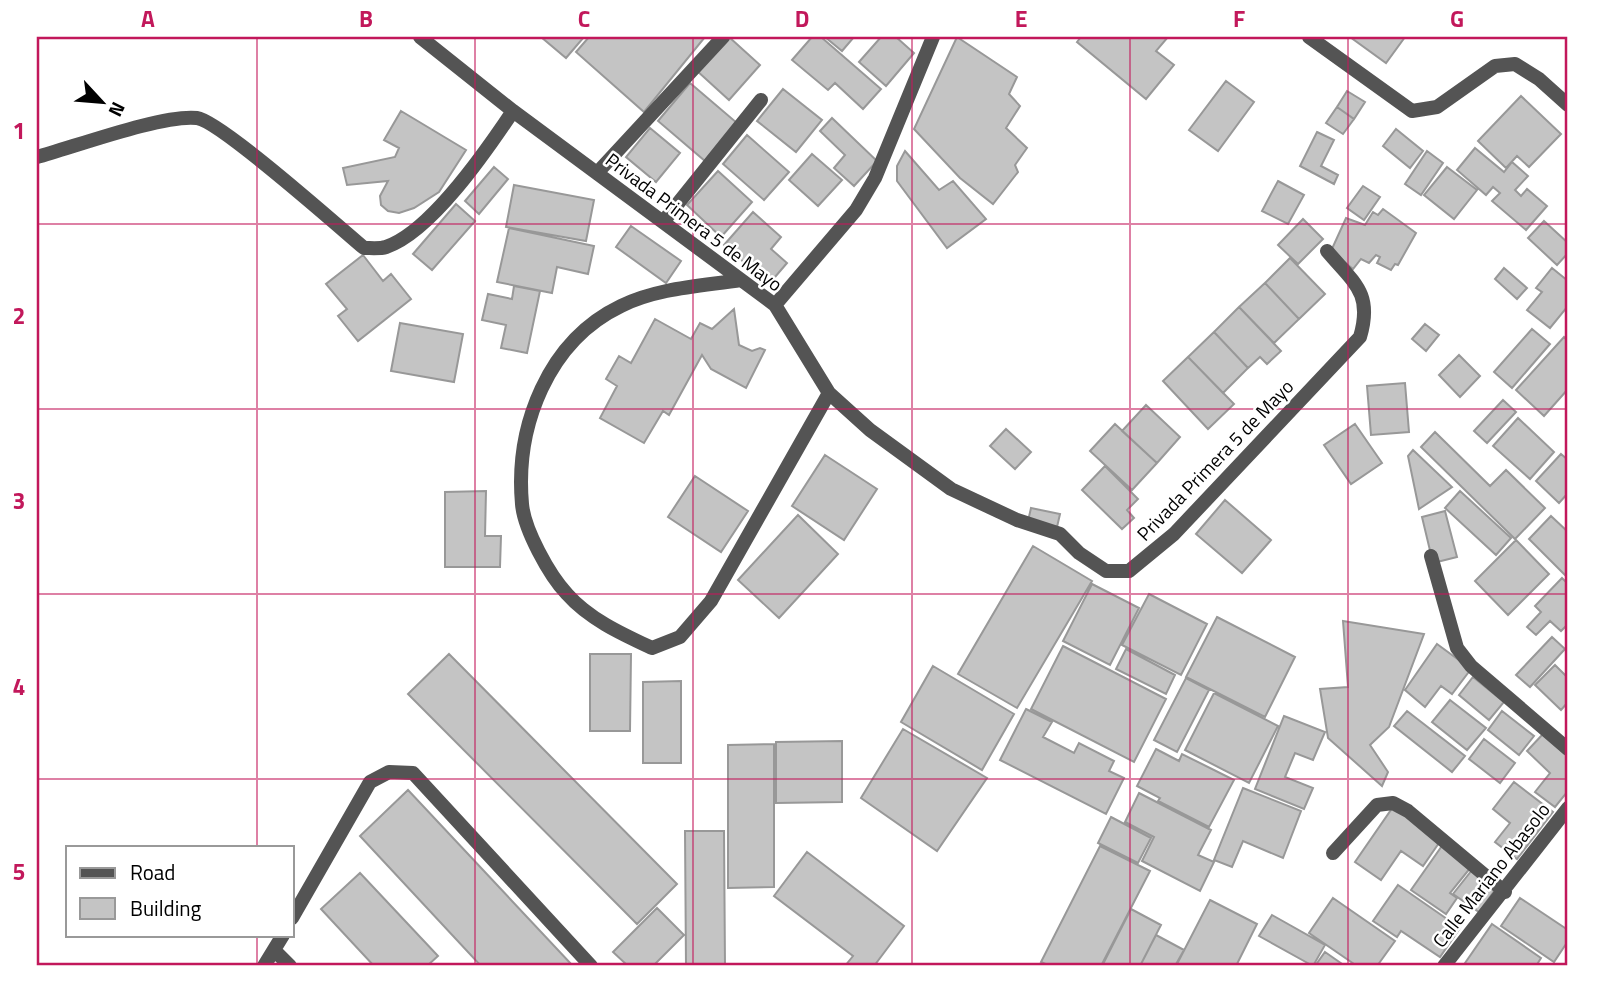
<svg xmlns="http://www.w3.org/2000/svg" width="1605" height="1003" font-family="'Titillium Web',sans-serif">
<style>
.building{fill:#c4c4c4;stroke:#989898;stroke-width:2}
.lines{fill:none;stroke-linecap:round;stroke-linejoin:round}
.minor{stroke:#545454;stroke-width:14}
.grid{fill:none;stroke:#c2185b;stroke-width:2;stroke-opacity:0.55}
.labels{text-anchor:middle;stroke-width:5;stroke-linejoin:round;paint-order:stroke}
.street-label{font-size:19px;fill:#000;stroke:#fff}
.neatline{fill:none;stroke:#c2185b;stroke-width:2.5}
.grid-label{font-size:23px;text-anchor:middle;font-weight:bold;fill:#c2185b}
</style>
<rect width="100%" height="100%" fill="#fff"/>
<!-- building -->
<path class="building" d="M541,37H584L566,58Z
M589,37H705L644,112L576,52Z
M729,37L760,65L729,100L696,70Z
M812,37H821L881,89L863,109L835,83L828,90L792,60Z
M825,37H854L842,51Z
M881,37H896L914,53L886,86L859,62Z
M957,37L1017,77L1009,94L1020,106L1006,128L1027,148L1015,165L1018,172L993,204L960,178L914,129Z
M1081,37H1168L1156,51L1174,65L1146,99L1077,42Z
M1350,37H1405L1386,63Z
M1226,81L1254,102L1218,151L1189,130Z
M690,83L737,123L705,161L658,121Z
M783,89L822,120L796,152L757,121Z
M1347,91L1365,102L1354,119L1337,107Z
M1521,96L1561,134L1529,167L1517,156L1506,168L1478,141Z
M1337,107L1354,119L1343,134L1326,123Z
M401,111L466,150L439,192L414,208L399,213L388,211L381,205L380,196L388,181L347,185L343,168L395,157L399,148L384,140Z
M832,118L877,161L854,186L834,168L845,155L820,131Z
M650,128L680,153L656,182L626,157Z
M1396,129L1423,151L1410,168L1383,146Z
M1317,132L1334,140L1321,166L1338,175L1334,184L1300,166Z
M747,135L789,172L764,200L723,164Z
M1475,148L1504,172L1512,162L1528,176L1515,190L1521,196L1527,189L1547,206L1526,230L1492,201L1500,193L1493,187L1486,195L1457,170Z
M905,151L939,190L953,181L986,219L947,248L897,181V166Z
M1427,151L1443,163L1421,195L1405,184Z
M812,154L842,180L818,206L789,180Z
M494,167L508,179L479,214L465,201Z
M1447,167L1477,190L1454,219L1424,195Z
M718,171L752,202L721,237L687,205Z
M1278,181L1304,195L1288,224L1262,211Z
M514,185L594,200L586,241L506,227Z
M1363,186L1380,197L1364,220L1347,208Z
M456,204L475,221L432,270L413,254Z
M1383,209L1416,233L1398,265L1395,264L1391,270L1377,263L1380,257L1376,255L1369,263L1361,259L1353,269L1331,251L1346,218L1365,225L1373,212L1378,215Z
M753,212L781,237L771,249L787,263L769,284L724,245Z
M1303,219L1323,239L1298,264L1278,245Z
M1544,221L1568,243V253L1557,265L1528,238Z
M631,226L681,261L666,283L616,247Z
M509,228L594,246L588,274L557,267L552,293L497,282Z
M363,255L383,281L391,274L411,299L358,341L338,316L347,309L326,284Z
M1290,258L1325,294L1299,319L1265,283Z
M1504,268L1527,288L1517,299L1495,279Z
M1552,268L1568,281V306L1550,328L1527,310L1542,292L1536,288Z
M1265,283L1299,319L1274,343L1239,307Z
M514,286L540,291L527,353L501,348L506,325L482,320L488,294L512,299Z
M1239,307L1281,351L1267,364L1260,357L1248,368L1214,332Z
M734,309L739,345L752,351L760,348L765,350L746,388L711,369L702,355L669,415L663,411L644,443L600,418L617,386L606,379L619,356L631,363L655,319L691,339L700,323L712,329Z
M400,323L463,334L454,382L391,371Z
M1425,324L1439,335L1426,351L1412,339Z
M1532,329L1550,344L1512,388L1494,372Z
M1214,332L1248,368L1223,393L1188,357Z
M1564,337L1568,341V389L1544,416L1516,390Z
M1459,355L1480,376L1460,397L1439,375Z
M1188,357L1234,404L1208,429L1163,381Z
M1405,383L1409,432L1371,435L1367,386Z
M1503,400L1516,412L1487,443L1474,431Z
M1146,405L1180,437L1157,463L1122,431Z
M1518,418L1554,452L1530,479L1493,446Z
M1115,424L1157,463L1132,490L1090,451Z
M1355,424L1382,463L1351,484L1324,445Z
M1006,429L1031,452L1015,469L990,446Z
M1435,432L1490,486L1506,470L1545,508L1515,539L1421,447Z
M1413,450L1452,487L1419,509L1408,456Z
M1561,454L1568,460V493L1559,503L1536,481Z
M825,455L877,489L844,540L792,506Z
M1105,466L1138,499L1127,510L1134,518L1122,529L1082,490Z
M695,476L748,511L721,552L668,517Z
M486,491L485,536H501L500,567H445V492Z
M1460,491L1511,538L1496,555L1445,508Z
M1225,500L1271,540L1242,573L1196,534Z
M1031,508L1060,514L1057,527L1028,521Z
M1445,511L1457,557L1433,563L1422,517Z
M798,515L838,554L779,618L738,580Z
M1551,516L1568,532V578L1529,539Z
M1516,540L1549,574L1508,615L1475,581Z
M1033,546L1092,581L1017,708L958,674Z
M1562,578L1568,584V624L1561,631L1550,621L1536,635L1527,627L1541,612L1535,606Z
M1092,584L1139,608L1110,665L1063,641Z
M1149,594L1207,624L1181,675L1122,645Z
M1217,617L1295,657L1265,717L1186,677Z
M1343,621L1424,634L1389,727L1370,745L1388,772L1382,786L1328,738L1320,689L1348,687Z
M1552,637L1565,649L1530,687L1516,675Z
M1437,644L1471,669L1452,694L1441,686L1425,707L1405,690Z
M1063,646L1166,699L1134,762L1031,709Z
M1126,649L1175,675L1166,694L1116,669Z
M449,654L677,884L637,924L408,694Z
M590,654H631L630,731H590Z
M1555,665L1568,678V702L1561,710L1535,685Z
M933,666L1014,714L982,770L901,722Z
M1473,677L1504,702L1489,720L1459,695Z
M1186,678L1209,690L1177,752L1154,740Z
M681,681V763H643V682Z
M1214,693L1278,726L1249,783L1185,750Z
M1450,700L1486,728L1467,750L1432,722Z
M1026,709L1052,722L1043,737L1074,753L1079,743L1114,761L1109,771L1124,778L1106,814L1000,760Z
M1407,711L1465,756L1452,772L1394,726Z
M1502,711L1534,736L1519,755L1488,730Z
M1284,716L1325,732L1313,760L1295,753L1285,777L1313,788L1304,809L1255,789Z
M903,729L987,778L937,851L861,798Z
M1543,734L1568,757V791L1555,807L1535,792L1550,773L1527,751Z
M1484,739L1515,763L1500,783L1469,759Z
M842,741V802L776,803V742Z
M774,744V887L728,888V745Z
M1156,749L1179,761L1182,754L1234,780L1209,827L1158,801L1160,798L1137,786Z
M1514,782L1553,812L1517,859L1495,842L1510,823L1493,809Z
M1243,788L1301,811L1283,858L1243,841L1232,867L1214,860Z
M408,790L573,966H481L360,836Z
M1139,793L1211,830L1198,855L1214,862L1200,891L1142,861L1154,837L1125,822Z
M1393,807L1441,840L1423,866L1401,851L1381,880L1355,862Z
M1111,817L1151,838L1138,863L1098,843Z
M685,831H724L725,966H686Z
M1444,843L1471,867L1450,893L1457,898L1446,914L1411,890Z
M1100,846L1150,871L1101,966H1050L1041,962Z
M807,852L904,926L874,966H845L853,956L774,896Z
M1472,870L1497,887L1479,912L1453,894Z
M360,873L438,956L427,966H374L321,909Z
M1398,885L1460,928L1440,957L1401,931L1397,937L1373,921Z
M1333,898L1395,941L1377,966H1357L1309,933Z
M1520,898L1568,930V941L1554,962L1501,926Z
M1210,900L1257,924L1236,966H1176Z
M657,908L684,935L653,966H628L613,952Z
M1131,909L1161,925L1140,966H1102Z
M1272,915L1325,945L1313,966L1259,936Z
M1492,924L1541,958L1536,966H1463Z
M1156,935L1184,950L1175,966H1140Z
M1325,952L1345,966H1315Z"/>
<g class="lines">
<!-- minor -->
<path class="minor" d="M420,37L513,111L775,305L829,393L870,430L951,489L1017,520L1060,534L1079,553L1106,571H1129L1174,534L1360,337C1373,293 1354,283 1327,251
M1309,37L1412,111L1437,107L1495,66L1515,64L1539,79L1568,105
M37,157C74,147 163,114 197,118C220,121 338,226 364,248C371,248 380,249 386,247C431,232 487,150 513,111
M597,173L723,37
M663,222L761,100
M741,280C702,286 657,288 621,306C548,341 515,426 522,504C524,529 549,575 567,594C589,619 622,634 652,648L680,637L711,601L829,393
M775,305L856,210L875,178L933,37
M1431,556L1457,648L1471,666L1568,749
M1333,853L1377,805L1393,803L1408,811L1505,892
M292,918L370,782L389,772L413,773L591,966
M274,950L290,966
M264,966L283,935
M1444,966L1568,808"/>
</g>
<!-- grid -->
<path class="grid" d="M257,37V847M475,37V966M693,37V966M912,37V966M1130,37V966M1348,37V966M37,224H1568M37,409H1568M37,594H1568M37,779H1568M257,935V966"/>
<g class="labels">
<!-- street labels -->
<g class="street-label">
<text transform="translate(694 222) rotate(37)" y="7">Privada Primera 5 de Mayo</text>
<text transform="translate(1215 460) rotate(-46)" y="7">Privada Primera 5 de Mayo</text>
<text transform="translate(1491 875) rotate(-52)" y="7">Calle Mariano Abasolo</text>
</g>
</g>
<!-- border -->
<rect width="1605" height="1003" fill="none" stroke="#ffffff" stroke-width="77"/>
<!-- legend -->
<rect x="66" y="846" width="228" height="91" fill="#ffffff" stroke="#999999" stroke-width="2"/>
<rect x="80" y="868" width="35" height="10" fill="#545454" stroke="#999999" stroke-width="2"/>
<text x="130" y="880" font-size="21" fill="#000000">Road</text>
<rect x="80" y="898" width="35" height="21" fill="#c4c4c4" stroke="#999999" stroke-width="2"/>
<text x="130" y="916" font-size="21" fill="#000000">Building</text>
<!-- north arrow -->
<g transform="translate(102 102) rotate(116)" stroke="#ffffff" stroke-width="5" paint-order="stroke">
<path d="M0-5L12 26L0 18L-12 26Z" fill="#000000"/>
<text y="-10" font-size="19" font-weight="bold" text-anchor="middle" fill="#000000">N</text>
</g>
<rect x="38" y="38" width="1528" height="926" class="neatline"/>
<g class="grid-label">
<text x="148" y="27">A</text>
<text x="366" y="27">B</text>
<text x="584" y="27">C</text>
<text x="802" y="27">D</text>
<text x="1021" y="27">E</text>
<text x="1239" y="27">F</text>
<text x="1457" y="27">G</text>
<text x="19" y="139">1</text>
<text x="19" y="324">2</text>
<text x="19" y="509">3</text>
<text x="19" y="695">4</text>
<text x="19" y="880">5</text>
</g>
</svg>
